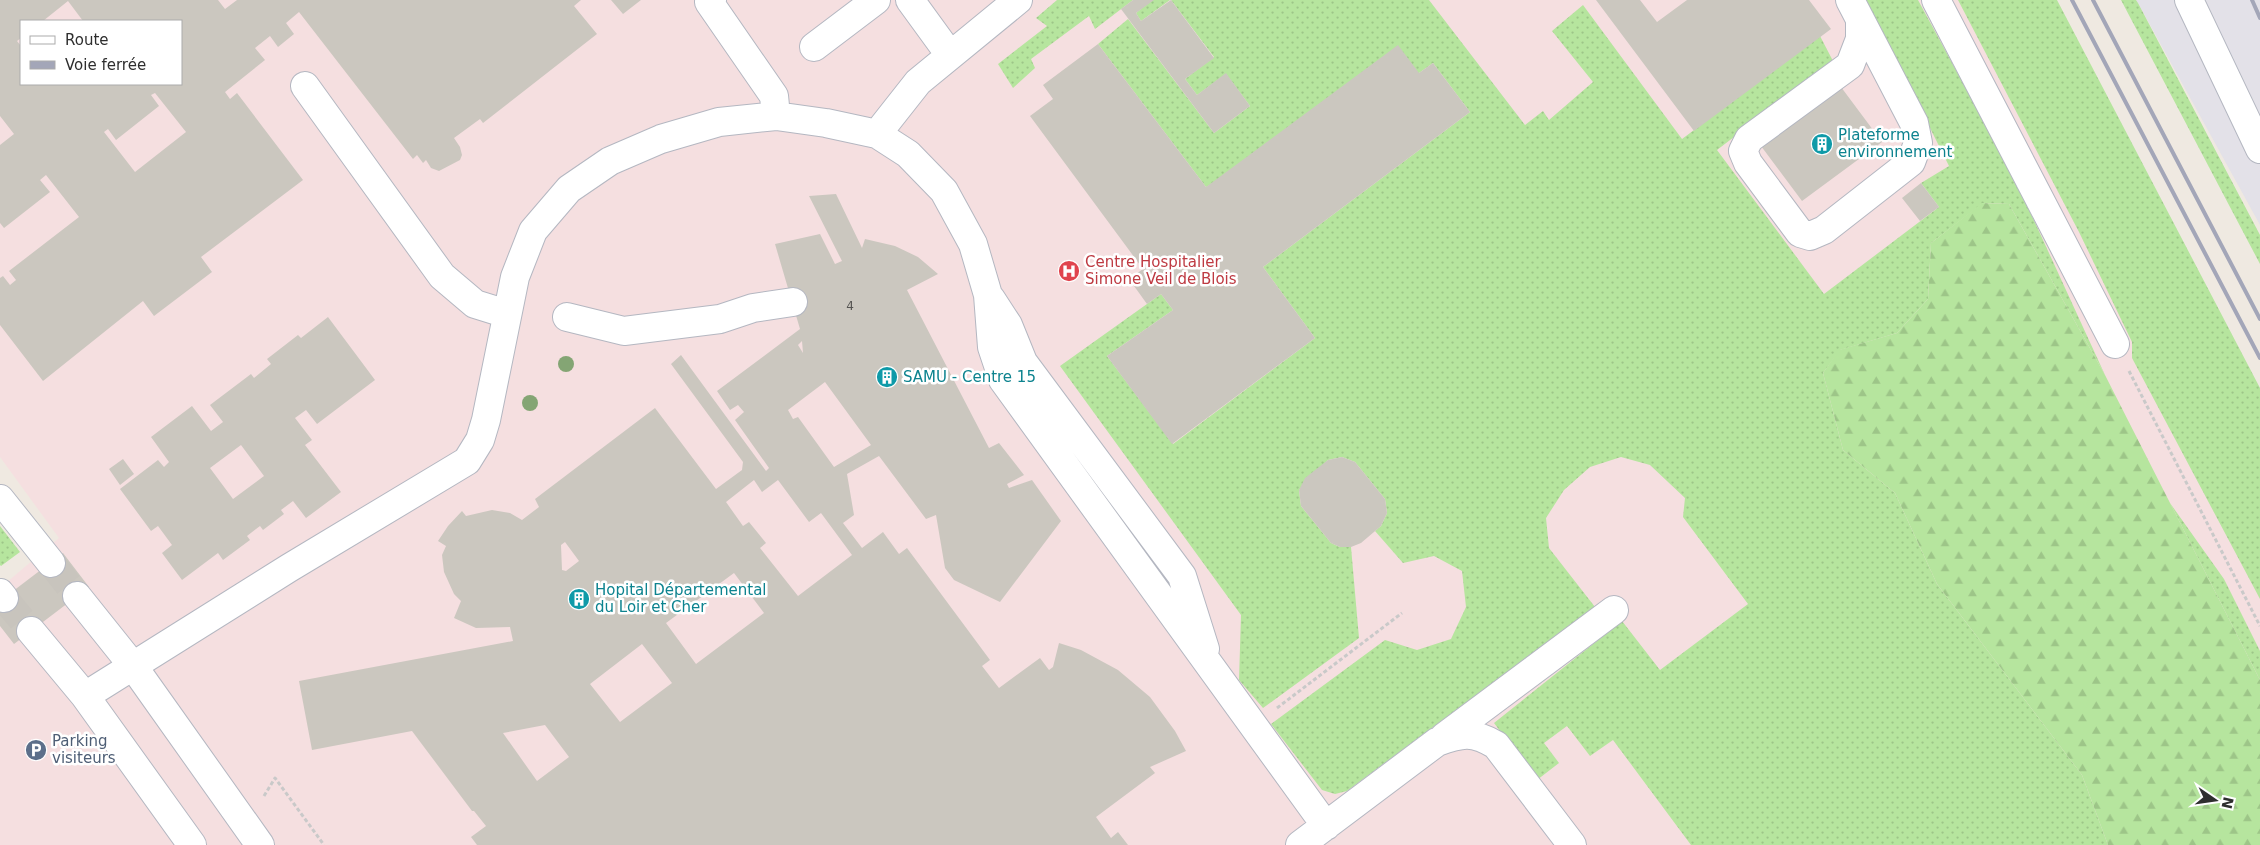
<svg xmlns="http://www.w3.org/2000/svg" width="2260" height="845" font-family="'DejaVu Sans',sans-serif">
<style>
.industrial{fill:#e3e1e8}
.medical{fill:#f5dfe0;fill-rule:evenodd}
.grass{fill:url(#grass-dots)}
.forest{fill:url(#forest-firs)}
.building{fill:#cbc7bf;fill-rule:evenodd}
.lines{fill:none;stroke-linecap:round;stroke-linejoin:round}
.minor-tunnel{stroke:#c8c4bd;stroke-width:28;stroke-dasharray:28 14;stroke-linecap:butt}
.minor-casing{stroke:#b4b7c1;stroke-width:30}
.path{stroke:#c9c9c9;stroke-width:3;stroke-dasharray:4 2.5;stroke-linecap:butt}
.minor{stroke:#fff;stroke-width:28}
.rail{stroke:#a3a6b8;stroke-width:4}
.tree{fill:#84a574}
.labels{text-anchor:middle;stroke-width:5;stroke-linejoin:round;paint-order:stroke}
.number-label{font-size:12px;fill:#555452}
.culture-label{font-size:15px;fill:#0d838f;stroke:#fff;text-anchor:start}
.health-label{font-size:15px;fill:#be3a42;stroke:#fff;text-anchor:start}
.service-label{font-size:15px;fill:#4e5e75;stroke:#fff;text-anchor:start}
</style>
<defs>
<pattern id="grass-dots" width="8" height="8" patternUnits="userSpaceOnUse" patternTransform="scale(1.25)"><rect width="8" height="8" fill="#b6e59e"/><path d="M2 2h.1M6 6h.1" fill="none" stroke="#9dc588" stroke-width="1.8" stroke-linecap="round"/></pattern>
<pattern id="forest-firs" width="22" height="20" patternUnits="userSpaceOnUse" patternTransform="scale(1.25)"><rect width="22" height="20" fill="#b6e59e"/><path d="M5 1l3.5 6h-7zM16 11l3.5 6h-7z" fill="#9dc588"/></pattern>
</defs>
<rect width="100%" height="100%" fill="#efe9e1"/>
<!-- industrial -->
<path class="industrial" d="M2136,0H2260V225L2138,3Z"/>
<!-- medical -->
<path class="medical" d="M0,0H1993L2260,496V845H0V588L59,538L0,457ZM21,21H181V84H21Z"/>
<!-- grass -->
<path class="grass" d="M1057,0H1133L1095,29L1089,16L1031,59L1035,68L1013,88L998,64L1047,26L1036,18Z
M1152,0H1170L1141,21L1136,13Z
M1171,0H1429L1525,125L1543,111L1549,120L1593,82L1552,31L1583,5L1682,139L1820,36L1833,61L1717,150L1824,294L1939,207L1921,183L1949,166L1866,0H1918L2015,179L2105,375L2009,204L1983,203L1931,243L1928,299L1897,333L1840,350L1823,373L1843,450L1895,493L1937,584L2082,775L2108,845H1691L1613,740L1590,756L1567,726L1544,743L1559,763L1537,780L1494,723L1622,621L1660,670L1748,604L1683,517L1685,498L1650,465L1621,457L1590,467L1564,490L1546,518L1549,548L1595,607L1347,791L1335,794L1322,790L1271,724L1385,640L1417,650L1451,639L1466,607L1462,571L1434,556L1403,563L1375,531L1381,526L1387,513L1385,499L1355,462L1342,457L1328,460L1299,490L1301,506L1331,543L1340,547H1351L1359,638L1263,708L1239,680L1241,615L1060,366L1161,294L1173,310L1107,356L1173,444L1315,338L1263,267L1470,112L1433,63L1419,73L1206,187L1098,44L1128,19L1214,133L1250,106L1226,74L1197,95L1185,79L1214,57Z
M1958,0H2057L2260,388V599L2132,358V342L2079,232Z
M2121,0H2136L2138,3L2260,235V264Z
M2170,503L2224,579L2260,651V680Z
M0,526L20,552L1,566L0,565Z"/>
<!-- forest -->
<path class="forest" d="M1982,203L2009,204L2105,375L2260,680V845H2108L2082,775L1937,584L1895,493L1843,450L1823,373L1839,350L1897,333L1928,299L1931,243Z"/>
<!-- building -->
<path class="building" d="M0,0H218L225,9L237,0H581L574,6L597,34L483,123L480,119L454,138L460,147L462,155L460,160L439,171L431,168L426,160L423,163L417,155L413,159L299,12L286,23L294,34L278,47L270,36L255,48L265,60L225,92L230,99L237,93L303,180L201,257L212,272L154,316L143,301L43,381L0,325V278L3,276L10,285L16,280L9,271L79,217L46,175L40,180L50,192L4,228L0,223V145L14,134L0,116ZM68,1L83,21H181V84H21V46L17,41L21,38V21H43ZM155,93L186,132L135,172L104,132L108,129L116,140L159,106L151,95Z
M611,0H641L623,14Z
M1133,0H1154L1136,13L1141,21L1171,0L1214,58L1185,79L1197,95L1226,73L1250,106L1214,133L1121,9Z
M1596,0H1640L1657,22L1687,0H1809L1831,29L1694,131Z
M1098,44L1206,187L1398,45L1419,73L1433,63L1470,112L1263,267L1315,338L1172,444L1107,356L1173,310L1161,294L1147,304L1129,279L1143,269L1030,116L1053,99L1043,85Z
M1841,87L1882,142L1802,201L1761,146Z
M1921,183L1939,207L1920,221L1902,198Z
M836,194L862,248L865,239L895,246L918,257L938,274L907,290L989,448L999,443L1024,475L1007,484L1009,488L1032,480L1061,521L1000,602L954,580L945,568L936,515L926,519L879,456L847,474L854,515L843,523L862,548L883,532L899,554L907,548L990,660L982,666L999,688L1040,658L1049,670L1053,667L1059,643L1081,650L1118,670L1150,697L1175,731L1186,751L1150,767L1155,773L1096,817L1111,838L1118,832L1128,845H477L471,837L486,826L474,811H472L412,731L312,750L299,681L513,641L510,627L476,628L454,618L461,601L454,594L444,572L442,555L446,546L438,541L448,526L462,511L466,516L492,510L510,513L522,520L539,507L535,499L655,408L716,489L742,470L743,462L671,364L681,355L766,471L769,468L735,420L744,412L738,405L730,410L717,391L800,329L775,244L820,234L835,264L842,261L809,196ZM802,341L803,353L798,345ZM825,382L871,445L834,467L798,417L793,419L788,410ZM754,480L762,492L778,480L809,522L821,513L852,555L798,596L760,548L766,543L749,522L743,526L726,502ZM565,542L579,561L566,571L562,570L561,545ZM734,573L764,613L696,664L666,623ZM642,644L672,683L620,722L590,684ZM545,725L569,757L537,781L503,733Z
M328,317L375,380L317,424L306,410L295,418L312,440L305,445L341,492L306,518L293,501L281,510L284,514L263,530L260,526L247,536L250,540L223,560L218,553L182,580L162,553L172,545L158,526L151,531L120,489L158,460L164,467L169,462L151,437L192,406L211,431L223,422L210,405L251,374L254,378L271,364L267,359L298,335L301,338ZM241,445L264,476L233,499L210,468Z
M1342,457L1355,462L1385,499L1387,513L1381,526L1361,543L1351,547H1340L1331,543L1301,506L1299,490L1305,478L1328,460Z
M123,459L134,474L120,485L109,469Z
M63,553L89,587L14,644L0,626V601Z"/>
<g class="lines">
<!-- minor-tunnel -->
<path class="minor-tunnel" d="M51,563L77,596
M4,598L31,631"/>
<!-- minor casing -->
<g class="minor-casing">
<path id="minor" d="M712,0L709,2L774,96L776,116
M910,0L950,55
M1850,0L1914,123L1918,143L1911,162L1824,230L1810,236L1800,233L1748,163L1743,151L1749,139L1850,65L1860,39V20
M1936,0L2115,344
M2189,0L2260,149
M814,47L876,0
M305,86L442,276L475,304L507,314
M877,134L918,82L1018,0
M991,299L1008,325L1023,362L1182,576L1205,649
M567,317L624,331L720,319L753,308L793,302
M0,499L51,563
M0,593L4,598
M77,596L133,666L260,845
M31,631L85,696L192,845
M85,696L289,568L467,461L480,440L486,420L515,277L533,231L569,189L610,161L661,139L719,122L776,116L826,123L877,134L908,154L944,191L973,244L988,295L992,347L1003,380L1326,826
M1444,737L1614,610
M1300,845L1437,742C1463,733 1472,731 1496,745L1572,845"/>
</g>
<!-- path -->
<path class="path" d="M2129,371L2260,626
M1277,708L1402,613
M264,796L275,778L324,845"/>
<!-- minor -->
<use href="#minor" class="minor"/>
<!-- rail -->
<path class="rail" d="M2072,0L2260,358
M2093,0L2260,319
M2252,0L2260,18"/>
</g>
<!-- trees -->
<g class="tree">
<circle cx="566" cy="364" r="8"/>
<circle cx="530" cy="403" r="8"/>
</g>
<!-- icons -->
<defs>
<g id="building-disc" transform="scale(1.125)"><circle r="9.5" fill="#0f9aa8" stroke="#fff"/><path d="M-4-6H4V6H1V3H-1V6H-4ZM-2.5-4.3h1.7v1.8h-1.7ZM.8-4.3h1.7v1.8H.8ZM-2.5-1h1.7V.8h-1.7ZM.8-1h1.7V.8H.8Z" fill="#fff"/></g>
<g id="hospital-disc" transform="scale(1.125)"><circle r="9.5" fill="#e0444e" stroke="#fff"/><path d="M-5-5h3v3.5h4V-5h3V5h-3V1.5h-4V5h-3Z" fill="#fff"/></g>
<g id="parking-disc" transform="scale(1.125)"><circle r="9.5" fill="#5c6f8a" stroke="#fff"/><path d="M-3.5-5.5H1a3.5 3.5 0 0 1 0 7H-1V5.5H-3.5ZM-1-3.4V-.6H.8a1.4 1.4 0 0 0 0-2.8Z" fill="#fff"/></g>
</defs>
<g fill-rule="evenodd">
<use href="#building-disc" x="1822" y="144"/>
<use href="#hospital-disc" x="1069" y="271"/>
<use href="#building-disc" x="887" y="377"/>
<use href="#building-disc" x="579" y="599"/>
<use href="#parking-disc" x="36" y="750"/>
</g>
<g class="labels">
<!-- number labels -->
<g class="number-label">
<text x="850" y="310">4</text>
</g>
<!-- culture labels -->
<g class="culture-label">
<text x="1838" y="140">Plateforme<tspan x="1838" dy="17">environnement</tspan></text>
<text x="903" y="382">SAMU - Centre 15</text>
<text x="595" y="595">Hopital Départemental<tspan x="595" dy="17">du Loir et Cher</tspan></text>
</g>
<!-- health labels -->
<g class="health-label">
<text x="1085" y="267">Centre Hospitalier<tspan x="1085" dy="17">Simone Veil de Blois</tspan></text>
</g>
<!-- service labels -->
<g class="service-label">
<text x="52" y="746">Parking<tspan x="52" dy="17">visiteurs</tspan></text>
</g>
</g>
<!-- legend -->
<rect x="20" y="20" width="162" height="65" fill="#ffffff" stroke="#ababab"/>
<rect x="30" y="36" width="25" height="8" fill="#ffffff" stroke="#ababab"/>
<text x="65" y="45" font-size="15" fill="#2e2e2e">Route</text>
<rect x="30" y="61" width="25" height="8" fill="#a3a6b8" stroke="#ababab"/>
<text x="65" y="70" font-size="15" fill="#2e2e2e">Voie ferrée</text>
<!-- north arrow -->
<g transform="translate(2215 800) rotate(103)" stroke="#ffffff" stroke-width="4" paint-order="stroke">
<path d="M0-4L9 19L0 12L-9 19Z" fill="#2e2e2e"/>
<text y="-8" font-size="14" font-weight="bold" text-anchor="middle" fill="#2e2e2e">N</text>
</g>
</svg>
